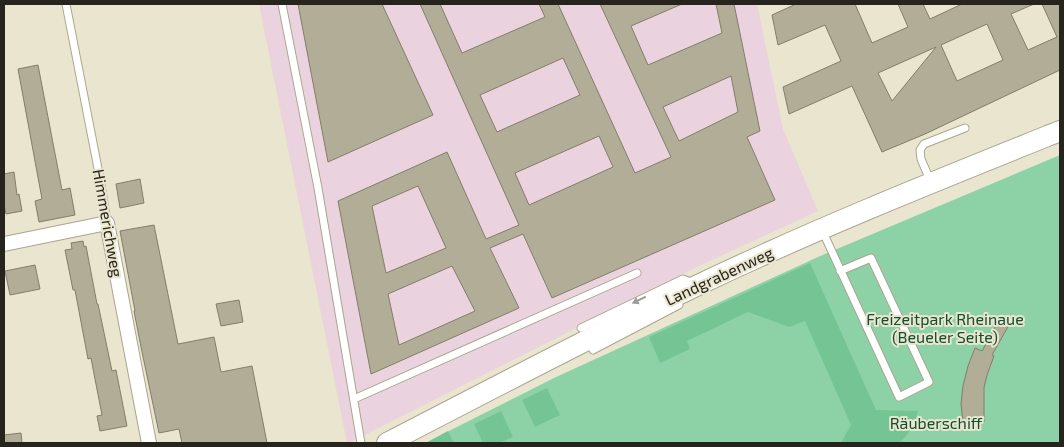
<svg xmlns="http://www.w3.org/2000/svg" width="1064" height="447" font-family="'Exo 2',sans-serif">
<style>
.commercial{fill:#ead3de}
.green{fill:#8dd2a7}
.forest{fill:#75c594}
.building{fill:#b1ad97;stroke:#827e6a;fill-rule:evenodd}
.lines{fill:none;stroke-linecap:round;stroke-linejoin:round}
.lane-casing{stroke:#aaa590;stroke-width:9}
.street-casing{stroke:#aaa590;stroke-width:16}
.secondary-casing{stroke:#aaa590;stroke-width:22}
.lane{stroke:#fff;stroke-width:7}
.street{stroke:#fff;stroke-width:14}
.secondary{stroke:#fff;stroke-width:20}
.oneway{fill:#9d9c99}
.labels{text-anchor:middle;stroke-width:4;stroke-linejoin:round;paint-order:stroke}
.street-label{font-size:16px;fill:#26241c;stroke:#e9e5ce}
.park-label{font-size:16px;fill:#104e2f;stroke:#e9e5ce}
</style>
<rect width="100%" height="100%" fill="#e9e5ce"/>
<!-- commercial -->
<path class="commercial" d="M259,4H757L783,129L818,211L699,266L349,443H347Z"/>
<!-- green -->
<path class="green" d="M1060,155V443H425L554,378L818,257Z"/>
<!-- forest -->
<path class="forest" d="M810,263L876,410L918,411C914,424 909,435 899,443H841L851,425L805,321L789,327L748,312L687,341L690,349L660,363L649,337Z
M547,388L560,415L535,427L522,400Z
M501,411L513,437L499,443H483L474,424Z
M448,431L454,443H429L428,442Z"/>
<!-- building -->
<path class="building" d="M298,4H382L433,115L328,162Z
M420,4H440L462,53L545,17L539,4H558L635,173L671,157L600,4H682L631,26L648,65L722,33L716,4H734L760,131L747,137L775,200L552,298L523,234L490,248L519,308L371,374L338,201L447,152L486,239L519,225ZM563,58L580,95L497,132L480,95ZM731,76L738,112L679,141L663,107ZM599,136L613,167L529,205L515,173ZM418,186L446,248L386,273L372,206ZM452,266L475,311L399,345L388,294Z
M796,4H855L872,43L908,27L898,4H923L930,19L962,4H1034L1011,14L1028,50L1057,37L1042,4H1060V70L925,134L882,152L852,86L789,114L783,87L841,61L825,25L778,45L772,15ZM987,24L1003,60L957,81L941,45ZM936,47L892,101L878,73Z
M38,65L62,190L70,188L75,215L39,222L35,201L42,199L18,69Z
M14,172L17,195L19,194L22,211L6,214L4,205V174Z
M140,179L144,203L120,208L116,184Z
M154,225L178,344L214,337L221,372L252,366L267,443H182L179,429L159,433L141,347L134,311H135L120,231Z
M83,241L84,247L86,246L97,304H98L112,371L116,370L127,426L100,431L97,416L102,415L94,374L91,358L88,359L75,290H73L65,250L72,249L71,243Z
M35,265L40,289L10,295L5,271Z
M239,300L243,322L221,326L216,304Z
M999,320L1009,325L992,355L994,356L987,375L984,388V422L963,423L961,404L963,386L968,366L975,348L982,351Z
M21,433L22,443H4V435Z"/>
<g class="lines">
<!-- lane casing -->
<g class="lane-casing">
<path id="lane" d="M66,4L101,184L107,223
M282,4L318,188L361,443
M930,180L921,159L920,150L924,144L965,128
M822,230L899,397L929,382L871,258L840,271
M581,328L683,279L693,283
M593,350L679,305
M354,399L637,273"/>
</g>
<!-- street casing -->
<g class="street-casing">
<path id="street" d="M4,244L107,223L149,443"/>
</g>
<!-- secondary casing -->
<g class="secondary-casing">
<path id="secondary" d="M387,443C490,390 592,336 696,286C815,229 938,180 1060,131"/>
</g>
<!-- lane -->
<use href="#lane" class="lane"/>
<!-- street -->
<use href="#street" class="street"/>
<!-- secondary -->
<use href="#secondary" class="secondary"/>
</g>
<!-- one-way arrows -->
<defs><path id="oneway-solid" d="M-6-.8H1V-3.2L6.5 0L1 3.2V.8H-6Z" transform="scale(1.25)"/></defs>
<use class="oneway" href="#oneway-solid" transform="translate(639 300) rotate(154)"/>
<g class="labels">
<!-- street labels -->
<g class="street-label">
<text transform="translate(108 223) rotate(80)" y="6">Himmerichweg</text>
<text transform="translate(719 276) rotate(-25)" y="6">Landgrabenweg</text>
</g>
<!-- park labels -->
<g class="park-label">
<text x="945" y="325">Freizeitpark Rheinaue<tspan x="945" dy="18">(Beueler Seite)</tspan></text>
<text x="936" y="429">Räuberschiff</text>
</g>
</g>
<!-- border -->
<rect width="1064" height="447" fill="none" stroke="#26241c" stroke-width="10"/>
</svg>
